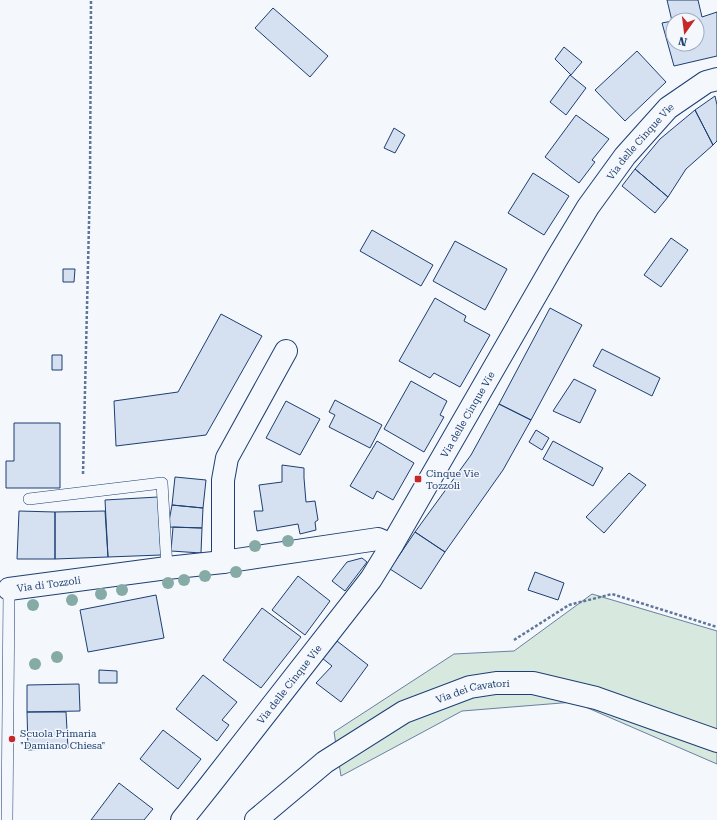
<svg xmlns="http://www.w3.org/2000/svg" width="717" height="820" font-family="'Roboto Serif',serif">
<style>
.green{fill:#d7e8df;stroke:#687fa3}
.building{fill:#d5e0f0;stroke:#1d3f73;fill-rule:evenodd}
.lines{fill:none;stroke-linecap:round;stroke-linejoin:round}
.service-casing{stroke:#1d3f73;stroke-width:12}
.minor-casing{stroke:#1d3f73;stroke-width:24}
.tertiary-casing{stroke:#1d3f73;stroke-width:24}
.path{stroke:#5e769c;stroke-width:2.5;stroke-dasharray:3 2;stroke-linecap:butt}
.service{stroke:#f4f7fb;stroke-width:11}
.minor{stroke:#f4f7fb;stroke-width:22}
.tertiary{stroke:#f4f7fb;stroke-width:22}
.tree{fill:#86aba6}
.poi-dot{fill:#c62828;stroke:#f4f7fb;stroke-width:1.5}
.labels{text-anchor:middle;stroke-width:3;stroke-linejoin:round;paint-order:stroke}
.street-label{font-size:10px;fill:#1d3f73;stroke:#f4f7fb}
.poi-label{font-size:10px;fill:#1d3f73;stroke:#f4f7fb;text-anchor:start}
</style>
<rect width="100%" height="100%" fill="#f4f7fb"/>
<!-- green -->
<path class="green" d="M592,594L717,631V764L574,702L462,711L341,776L334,732L454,654L514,651Z"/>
<!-- building -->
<path class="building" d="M667,0H698L702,17L717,12V56L674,66L662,23L672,21ZM673,20H697V44H673Z
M273,8L328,56L310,77L255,28Z
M564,47L582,62L571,75L555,59Z
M637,51L666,82L625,121L595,90Z
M570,75L586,88L566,115L550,102Z
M715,96L717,105V141L713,145L695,110Z
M695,110L713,145L686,169L668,197L635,169L660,139Z
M576,115L609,139L592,160L595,162L579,183L545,157Z
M394,128L405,135L395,153L384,148Z
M635,169L668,197L655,213L622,186Z
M533,173L569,196L544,235L508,213Z
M372,230L433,265L421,286L360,251Z
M671,238L688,250L661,287L644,275Z
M455,241L507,269L485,310L433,281Z
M63,269H75L74,282H63Z
M435,298L466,316L464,321L490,335L460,387L434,373L430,378L399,361Z
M550,308L582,325L531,420L499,404Z
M221,314L262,336L206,435L116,446L114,401L178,392Z
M602,349L660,378L652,396L593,366Z
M52,355H62V370H52Z
M574,379L596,390L580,423L553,411Z
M411,381L447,401L440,415L444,417L424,452L384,429Z
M335,400L382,425L370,448L329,427L335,415L329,412Z
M286,401L320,419L300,455L266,438Z
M499,404L531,420L503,470L445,552L415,532L471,455Z
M14,423H60V488H6V461H14Z
M536,430L549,438L542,450L529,442Z
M377,441L414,463L393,500L377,491L373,499L350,486Z
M553,441L603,468L593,486L543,459Z
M282,465L304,468V478L306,502L315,501L318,520L315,522L316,530L300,534L298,524L257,531L254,511H263L259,485L282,482Z
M629,473L646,485L604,533L586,517Z
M175,477L206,480L203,508L172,505Z
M158,497L161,555L108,557L105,500Z
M172,505L203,508L202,528L168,527Z
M19,511L55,512V559H17Z
M105,511L108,557L55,559V512Z
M173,527L202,528L201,553L171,551Z
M415,532L445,552L421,589L390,569Z
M362,558L367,562L345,591L332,581L347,562Z
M535,572L564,583L558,600L528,590Z
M298,576L330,601L305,635L272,610Z
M156,595L164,638L88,652L80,610Z
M262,608L301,637L261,688L223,660Z
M337,641L368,665L341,702L316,683L332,666L322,658Z
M99,670L117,671V683H99Z
M203,675L237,702L222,720L229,725L217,741L176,709Z
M79,684L80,711L27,712V685Z
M27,712H66L68,748L28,750Z
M163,730L201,759L178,789L140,759Z
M119,783L153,809L144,820H91Z"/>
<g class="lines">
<!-- service casing -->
<g class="service-casing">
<path id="service" d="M29,499L162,483L167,568
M7,820L9,589"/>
</g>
<!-- minor casing -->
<g class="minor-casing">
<g id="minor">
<path d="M223,562V480L227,458L286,351"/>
<path id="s1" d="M9,589L167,568L223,562L378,539L392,545"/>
<path id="s2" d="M182,820L210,785L371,579L392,545L556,260L588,207L625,156L668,108L706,82L717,79"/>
</g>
</g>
<!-- tertiary casing -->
<g class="tertiary-casing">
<g id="tertiary">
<path id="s3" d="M256,820L325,762L404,712L470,687L496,683H533L596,698L717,741"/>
</g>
</g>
<!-- path -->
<path class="path" d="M83,474L90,182L91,0
M514,640L569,605L612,594L717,627"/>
<!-- service -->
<use href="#service" class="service"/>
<!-- minor -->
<use href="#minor" class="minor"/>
<!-- tertiary -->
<use href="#tertiary" class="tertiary"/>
</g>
<!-- trees -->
<g class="tree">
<circle cx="288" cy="541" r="6"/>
<circle cx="255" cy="546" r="6"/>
<circle cx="236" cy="572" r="6"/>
<circle cx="205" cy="576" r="6"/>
<circle cx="184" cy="580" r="6"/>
<circle cx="168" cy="583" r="6"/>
<circle cx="122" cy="590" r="6"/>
<circle cx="101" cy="594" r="6"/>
<circle cx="72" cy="600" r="6"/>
<circle cx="33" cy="605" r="6"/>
<circle cx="57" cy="657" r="6"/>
<circle cx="35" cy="664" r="6"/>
</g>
<!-- markers -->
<g class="poi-dot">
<rect x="414" y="475" width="8" height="8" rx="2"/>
<circle cx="12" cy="739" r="4"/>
</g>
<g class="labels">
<!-- street labels -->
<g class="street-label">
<text dy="4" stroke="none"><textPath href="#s2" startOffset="821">Via delle Cinque Vie</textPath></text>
<text dy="4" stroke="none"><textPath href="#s2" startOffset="497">Via delle Cinque Vie</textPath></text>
<text dy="4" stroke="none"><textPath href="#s1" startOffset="40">Via di Tozzoli</textPath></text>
<text dy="4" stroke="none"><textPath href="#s2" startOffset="173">Via delle Cinque Vie</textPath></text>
<text dy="4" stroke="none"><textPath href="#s3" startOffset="256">Via dei Cavatori</textPath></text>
</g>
<!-- poi labels -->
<g class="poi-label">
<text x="426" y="477">Cinque Vie<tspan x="426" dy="12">Tozzoli</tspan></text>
<text x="20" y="737">Scuola Primaria<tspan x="20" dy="12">"Damiano Chiesa"</tspan></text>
</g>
</g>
<!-- north arrow -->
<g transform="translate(685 32) rotate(194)"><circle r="19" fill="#f4f7fb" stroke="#9eadc5"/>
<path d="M0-3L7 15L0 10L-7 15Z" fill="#c62828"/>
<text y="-6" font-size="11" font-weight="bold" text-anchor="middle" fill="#1d3f73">N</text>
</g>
</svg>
